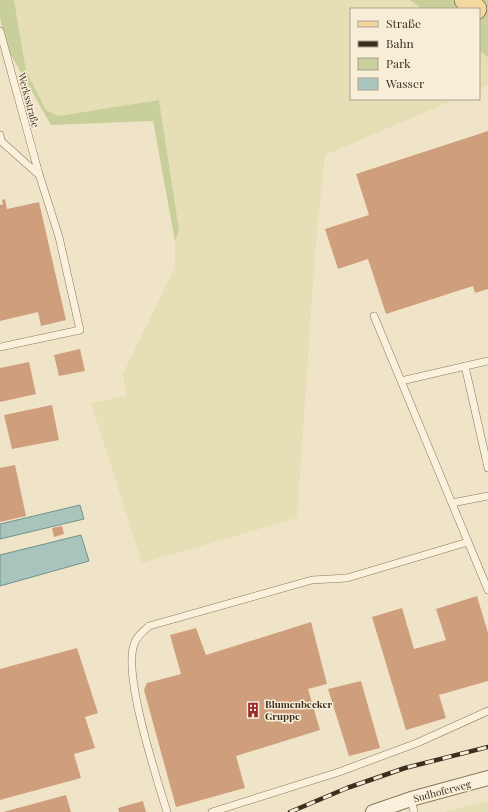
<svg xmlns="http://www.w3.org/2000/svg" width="488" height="812" font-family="'Playfair Display',serif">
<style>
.farmland{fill:#e6deb5}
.green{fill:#c9cf9b}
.water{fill:#a9c4bc;stroke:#6f938a}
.building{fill:#cf9f7d}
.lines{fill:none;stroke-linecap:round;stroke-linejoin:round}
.lane-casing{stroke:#8d765c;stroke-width:8}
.street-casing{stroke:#8d765c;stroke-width:16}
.primary-casing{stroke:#5b4430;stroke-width:22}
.lane{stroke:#faf1dc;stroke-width:7}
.street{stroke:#faf1dc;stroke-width:14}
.primary{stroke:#f3d9a0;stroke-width:21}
.rail-casing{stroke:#3d2e20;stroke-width:4.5}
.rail{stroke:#f7eed8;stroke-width:3;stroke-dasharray:9;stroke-linecap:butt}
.labels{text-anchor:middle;stroke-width:3;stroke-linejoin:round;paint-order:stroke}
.street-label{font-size:10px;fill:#3d2e20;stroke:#f7eed8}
.poi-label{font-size:10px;font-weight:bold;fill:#3d2e20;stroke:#f7eed8;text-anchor:start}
</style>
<rect width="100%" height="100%" fill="#f0e4c8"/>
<!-- farmland -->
<path class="farmland" d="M14,0H410L422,9H351V99H456L325,155L316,241L297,518L142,563L91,403L126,396L123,374L175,267V241L179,230L159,100L58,116L46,110L26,71Z
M479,51L488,57V85L479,89Z
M488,801V812H444Z"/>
<!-- green -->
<path class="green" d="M0,0H14L26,71L46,110L58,116L159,100L179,230L175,241L153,121L51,125L7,48L0,18Z
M410,0H488V57L479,51V9H422Z"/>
<!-- water -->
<path class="water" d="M80,505L84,519L0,539V524Z
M81,535L89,561L0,586V555Z"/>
<!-- building -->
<path class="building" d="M488,131V289L475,293L473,286L386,314L368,259L338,269L325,229L369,215L356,174Z
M5,199L7,209L39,202L66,320L41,326L38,312L0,321V205L3,204L2,200Z
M80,349L85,371L59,376L54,355Z
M29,362L36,394L0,402V368Z
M52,405L59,440L12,449L4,415Z
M15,465L26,516L0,522V468Z
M62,526L64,534L54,537L52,528Z
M477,596L488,633V681L439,695L446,718L406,730L372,617L402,608L414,649L446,640L436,609Z
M311,622L327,684L308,689L320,730L236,756L245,788L176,807L144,690L147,683L181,674L170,635L196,628L206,655Z
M77,648L98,713L85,717L95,748L74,754L81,778L0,800V669Z
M361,681L380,748L349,756L328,689Z
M66,795L71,812H3Z
M143,801L146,812H119L118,808Z"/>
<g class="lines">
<!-- lane casing -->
<g class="lane-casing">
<path id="lane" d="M0,31L39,174L59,237L80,330L0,347
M0,135L1,141L38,174
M374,316L488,590
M465,366L488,468
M401,381L488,361
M452,503L488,496
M411,799L414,812
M167,812C157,779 121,670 135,642C137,636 145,630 149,626L312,580L347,578L468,542
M212,812L339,772L417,743L488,711"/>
</g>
<!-- street casing -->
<g class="street-casing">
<path id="street" d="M373,812L411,799L488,778"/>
</g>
<!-- primary casing -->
<g class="primary-casing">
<path id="primary" d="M465,0L476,9"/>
</g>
<!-- lane -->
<use href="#lane" class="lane"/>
<!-- street -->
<use href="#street" class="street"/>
<!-- primary -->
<use href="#primary" class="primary"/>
<!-- rail casing -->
<g class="rail-casing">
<path id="rail" d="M290,812L347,788L405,768L488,747"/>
</g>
<!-- rail -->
<use href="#rail" class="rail"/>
</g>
<!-- icons -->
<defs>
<g id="building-bare" transform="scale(1.2)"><path d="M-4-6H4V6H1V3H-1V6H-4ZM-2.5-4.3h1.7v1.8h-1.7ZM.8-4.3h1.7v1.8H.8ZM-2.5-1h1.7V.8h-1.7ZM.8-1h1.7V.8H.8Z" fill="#9e2a2b" stroke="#f7eed8" stroke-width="2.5" paint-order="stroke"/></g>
</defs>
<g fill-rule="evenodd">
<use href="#building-bare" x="253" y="710"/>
</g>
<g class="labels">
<!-- street labels -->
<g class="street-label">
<text transform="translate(29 100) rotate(75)" y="4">Werksstraße</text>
<text transform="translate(442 791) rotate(-15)" y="4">Sudhoferweg</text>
</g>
<!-- poi labels -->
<g class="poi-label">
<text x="265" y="708">Blumenbecker<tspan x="265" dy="12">Gruppe</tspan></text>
</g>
</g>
<!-- legend -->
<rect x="350" y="8" width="130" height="92" fill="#f7eed8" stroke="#ada18e"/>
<rect x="358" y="21" width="20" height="6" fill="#f3d9a0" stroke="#ada18e"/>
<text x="386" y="28" font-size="12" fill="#3d2e20">Straße</text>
<rect x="358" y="41" width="20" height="6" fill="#3d2e20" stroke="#ada18e"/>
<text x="386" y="48" font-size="12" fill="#3d2e20">Bahn</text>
<rect x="358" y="58" width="20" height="12" fill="#c9cf9b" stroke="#ada18e"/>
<text x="386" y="68" font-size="12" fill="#3d2e20">Park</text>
<rect x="358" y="78" width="20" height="12" fill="#a9c4bc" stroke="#ada18e"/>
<text x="386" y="88" font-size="12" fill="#3d2e20">Wasser</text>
</svg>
